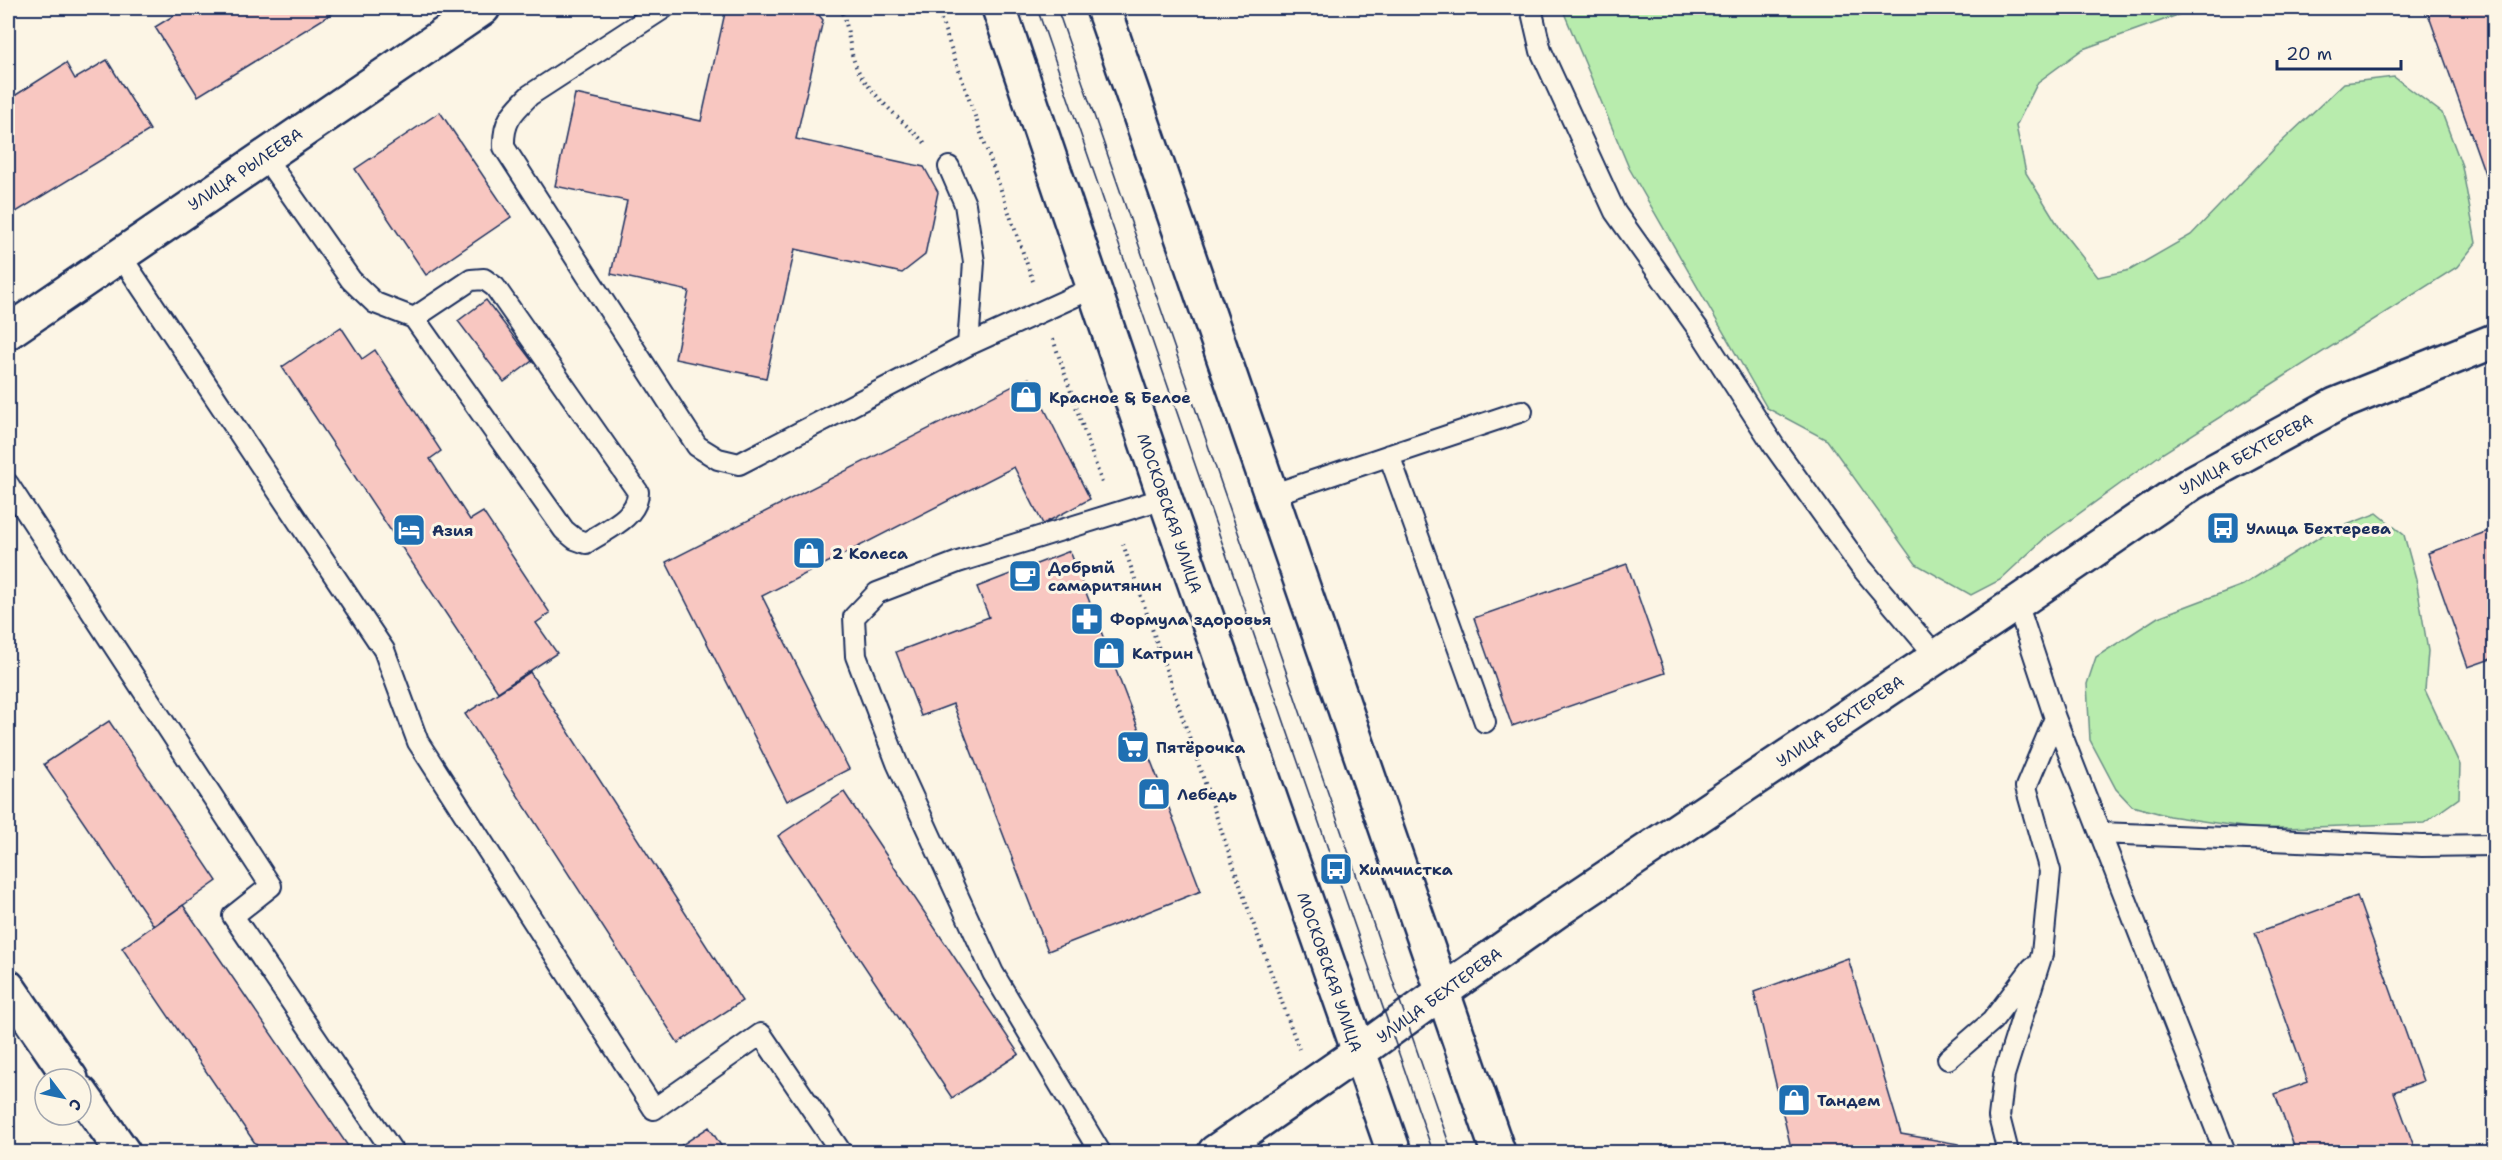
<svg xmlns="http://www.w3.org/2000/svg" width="2502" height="1160" font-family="'Shantell Sans',sans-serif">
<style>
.green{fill:#b8ecad;stroke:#6a8e86;stroke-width:1.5}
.building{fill:#f8c7c1;stroke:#1b2f5e;stroke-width:1.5}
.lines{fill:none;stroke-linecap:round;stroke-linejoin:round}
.service-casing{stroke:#1b2f5e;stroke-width:24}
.minor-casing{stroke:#1b2f5e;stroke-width:38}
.tertiary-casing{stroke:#1b2f5e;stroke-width:38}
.primary-casing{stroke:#1b2f5e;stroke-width:38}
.path{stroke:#1b2f5e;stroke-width:4;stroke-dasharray:1.5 4.5;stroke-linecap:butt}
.service{stroke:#fcf5e5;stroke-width:20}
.minor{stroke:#fcf5e5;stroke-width:33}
.tertiary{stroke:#fcf5e5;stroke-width:33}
.primary{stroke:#fcf5e5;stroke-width:33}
.tram{stroke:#1b2f5e;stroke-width:1.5}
.labels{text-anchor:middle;stroke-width:6;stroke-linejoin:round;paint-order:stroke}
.street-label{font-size:16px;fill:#1b2f5e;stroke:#fcf5e5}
.poi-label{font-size:16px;font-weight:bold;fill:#1b2f5e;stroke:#fcf5e5;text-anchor:start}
</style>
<rect width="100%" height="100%" fill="#fcf5e5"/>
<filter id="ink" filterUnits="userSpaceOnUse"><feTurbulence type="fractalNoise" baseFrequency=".0167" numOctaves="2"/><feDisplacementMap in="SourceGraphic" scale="12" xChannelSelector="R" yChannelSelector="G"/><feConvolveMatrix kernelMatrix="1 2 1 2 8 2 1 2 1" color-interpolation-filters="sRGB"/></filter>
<g filter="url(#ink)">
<!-- green -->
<path class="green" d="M1562,8H2197L2083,49L2038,82L2016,126L2026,173L2061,230L2098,277L2130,270L2191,235L2275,148L2344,83L2394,77L2442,113L2462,166L2476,243L2457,267L2163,453L2044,539L2000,580L1971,595L1916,564L1827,440L1767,408L1629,168Z
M2377,513L2404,535L2416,579L2428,651L2425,690L2460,765L2459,798L2424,823L2256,829L2169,816L2132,806L2116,789L2090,740L2087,684L2096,657L2158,617L2243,585L2326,533Z"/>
<!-- building -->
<path class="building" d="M186,8H341L198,96L155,27Z
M726,8H813L823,20L796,139L924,167L938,192L925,255L902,273L795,249L766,378L675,359L689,291L611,274L627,201L555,186L575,94L701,121Z
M2426,8H2494V180L2488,182Z
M107,60L150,130L8,217V100L66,63L75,79Z
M440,112L511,217L426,275L355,169Z
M486,300L532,361L504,382L458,321Z
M341,327L362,359L375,350L441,451L430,459L470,520L483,512L550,613L536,623L557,653L498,692L282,367Z
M1029,378L1090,499L1043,524L1014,467L762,596L849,769L787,801L666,562Z
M2494,529V658L2468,667L2428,553Z
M1070,551L1201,891L1048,951L953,704L921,716L896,652L989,617L977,587Z
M1627,564L1665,673L1512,726L1474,618Z
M530,672L742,1001L678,1043L465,714Z
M109,721L217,881L154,926L44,764Z
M844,792L1019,1054L952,1098L778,836Z
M2357,896L2423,1081L2394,1092L2416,1152H2296L2275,1094L2308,1082L2255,933Z
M183,905L352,1152H261L122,948Z
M1848,958L1901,1134L1959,1144L1957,1152H1792L1754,992Z
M709,1127L725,1152H671Z"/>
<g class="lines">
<!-- service casing -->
<g class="service-casing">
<path id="service" d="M664,8L530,95C512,113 503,121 504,147L697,446L718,459L739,464L968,345L1093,288
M1531,8L1541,51L1615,212L1701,333L1774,446L1860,566L1936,656
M264,156L351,280L375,303L414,318L564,530L575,539L586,543C605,530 638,518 638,492L495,287L484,279L471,280L414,318
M949,167L965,204L974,262L968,345
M120,255L384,650L418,742L654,1109L761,1034L841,1152
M1389,455L1485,722
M8,484L271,886L233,916L393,1152
M1271,495L1522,411
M2017,603L2055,718L2225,1152
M2100,833L2422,846L2494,845
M1948,1059L1992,1021L2032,968
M1100,1152L993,973L897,763L856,656L854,617L877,593L958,562L1165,498
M2008,1152L1999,1117L2004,1075L2042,954L2050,871L2026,787L2055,718"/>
</g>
<!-- minor casing -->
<g class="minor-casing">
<path id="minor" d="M8,332L483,8"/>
</g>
<!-- tertiary casing -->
<g class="tertiary-casing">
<path id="tertiary" d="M8,987L71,1079
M1442,992L1564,906L2017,603L2192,483L2335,405L2494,341
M81,1093L123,1152
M1215,1152L1358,1053"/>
</g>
<!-- primary casing -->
<g class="primary-casing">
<path id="primary" d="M999,8L1165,498L1394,1152
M1103,8L1498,1152
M1358,1053L1442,992"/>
</g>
<!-- path -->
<path class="path" d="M840,8C849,24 848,43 854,61C863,89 906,124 927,145
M937,8L1033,281
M1053,339L1103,486
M1123,544L1252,920L1299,1049"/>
<!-- service -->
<use href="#service" class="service"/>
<!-- minor -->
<use href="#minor" class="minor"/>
<!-- tertiary -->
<use href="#tertiary" class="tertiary"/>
<!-- primary -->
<use href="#primary" class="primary"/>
<!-- tram -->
<path class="tram" d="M1037,8L1433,1152
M1057,8L1452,1152"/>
</g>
</g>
<!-- icons -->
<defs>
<g id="shop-square" transform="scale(1.725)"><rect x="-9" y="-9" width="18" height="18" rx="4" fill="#1f6fb2" stroke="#fcf5e5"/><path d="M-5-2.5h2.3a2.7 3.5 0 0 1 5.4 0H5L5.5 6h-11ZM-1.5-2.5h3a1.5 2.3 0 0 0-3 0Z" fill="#fff"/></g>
<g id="bus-square" transform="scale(1.725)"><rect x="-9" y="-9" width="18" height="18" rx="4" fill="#1f6fb2" stroke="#fcf5e5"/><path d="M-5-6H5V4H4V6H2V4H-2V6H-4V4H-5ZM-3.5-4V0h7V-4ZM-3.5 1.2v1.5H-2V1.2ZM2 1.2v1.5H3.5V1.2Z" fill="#fff"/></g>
<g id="hotel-square" transform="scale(1.725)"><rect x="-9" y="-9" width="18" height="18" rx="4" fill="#1f6fb2" stroke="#fcf5e5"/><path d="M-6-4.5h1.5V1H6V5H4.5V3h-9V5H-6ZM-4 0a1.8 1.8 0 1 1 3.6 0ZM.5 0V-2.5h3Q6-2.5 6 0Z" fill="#fff"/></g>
<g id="cafe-square" transform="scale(1.725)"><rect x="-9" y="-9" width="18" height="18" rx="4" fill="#1f6fb2" stroke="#fcf5e5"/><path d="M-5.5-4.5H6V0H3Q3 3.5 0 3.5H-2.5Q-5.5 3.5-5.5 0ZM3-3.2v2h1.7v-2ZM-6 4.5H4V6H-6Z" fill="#fff"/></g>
<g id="pharmacy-square" transform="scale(1.725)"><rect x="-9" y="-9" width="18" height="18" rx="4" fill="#1f6fb2" stroke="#fcf5e5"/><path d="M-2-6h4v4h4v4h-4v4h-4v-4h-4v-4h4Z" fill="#fff"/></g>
<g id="supermarket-square" transform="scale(1.725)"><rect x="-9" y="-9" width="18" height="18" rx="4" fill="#1f6fb2" stroke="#fcf5e5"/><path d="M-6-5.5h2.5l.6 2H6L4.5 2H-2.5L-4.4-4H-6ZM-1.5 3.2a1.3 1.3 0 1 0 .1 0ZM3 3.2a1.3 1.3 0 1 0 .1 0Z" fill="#fff"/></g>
</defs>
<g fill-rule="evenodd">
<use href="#shop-square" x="1026" y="397"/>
<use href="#bus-square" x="2223" y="528"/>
<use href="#hotel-square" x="409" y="530"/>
<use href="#shop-square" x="809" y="553"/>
<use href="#cafe-square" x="1025" y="576"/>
<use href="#pharmacy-square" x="1087" y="619"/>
<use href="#shop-square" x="1109" y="653"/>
<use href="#supermarket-square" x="1133" y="747"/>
<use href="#shop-square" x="1154" y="794"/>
<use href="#bus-square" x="1336" y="869"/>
<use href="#shop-square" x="1794" y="1100"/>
</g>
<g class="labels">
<!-- street labels -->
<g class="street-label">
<text transform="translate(245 169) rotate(-34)" y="6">УЛИЦА РЫЛЕЕВА</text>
<text transform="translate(2246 454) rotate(-29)" y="6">УЛИЦА БЕХТЕРЕВА</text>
<text transform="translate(1170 513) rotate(71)" y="6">МОСКОВСКАЯ УЛИЦА</text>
<text transform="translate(1840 721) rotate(-34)" y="6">УЛИЦА БЕХТЕРЕВА</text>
<text transform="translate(1330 972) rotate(71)" y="6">МОСКОВСКАЯ УЛИЦА</text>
<text transform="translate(1439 995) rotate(-36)" y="6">УЛИЦА БЕХТЕРЕВА</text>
</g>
<!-- poi labels -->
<g class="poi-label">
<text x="1049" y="403">Красное &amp; Белое</text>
<text x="2246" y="534">Улица Бехтерева</text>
<text x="432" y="536">Азия</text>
<text x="832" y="559">2 Колеса</text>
<text x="1048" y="573">Добрый<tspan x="1048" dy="18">самаритянин</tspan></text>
<text x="1110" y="625">Формула здоровья</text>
<text x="1132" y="659">Катрин</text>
<text x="1156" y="753">Пятёрочка</text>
<text x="1177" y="800">Лебедь</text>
<text x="1359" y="875">Химчистка</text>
<text x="1817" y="1106">Тандем</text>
</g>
</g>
<!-- margin -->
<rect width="2502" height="1160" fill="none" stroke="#fcf5e5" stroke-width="30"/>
<rect x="15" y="15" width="2472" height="1130" fill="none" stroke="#1b2f5e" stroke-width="2" filter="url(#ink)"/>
<!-- north arrow -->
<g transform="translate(63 1097) rotate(122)"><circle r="28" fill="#fcf5e5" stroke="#a2a6af" stroke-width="1.5"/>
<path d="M0-4.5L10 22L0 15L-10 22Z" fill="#1f6fb2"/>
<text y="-9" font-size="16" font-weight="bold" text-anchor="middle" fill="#1b2f5e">С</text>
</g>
<!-- scale -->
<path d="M2277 60v9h124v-9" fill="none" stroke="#1b2f5e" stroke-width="3"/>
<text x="2286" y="60" font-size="18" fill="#1b2f5e" stroke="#fcf5e5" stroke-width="4.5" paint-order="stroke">20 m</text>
</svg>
